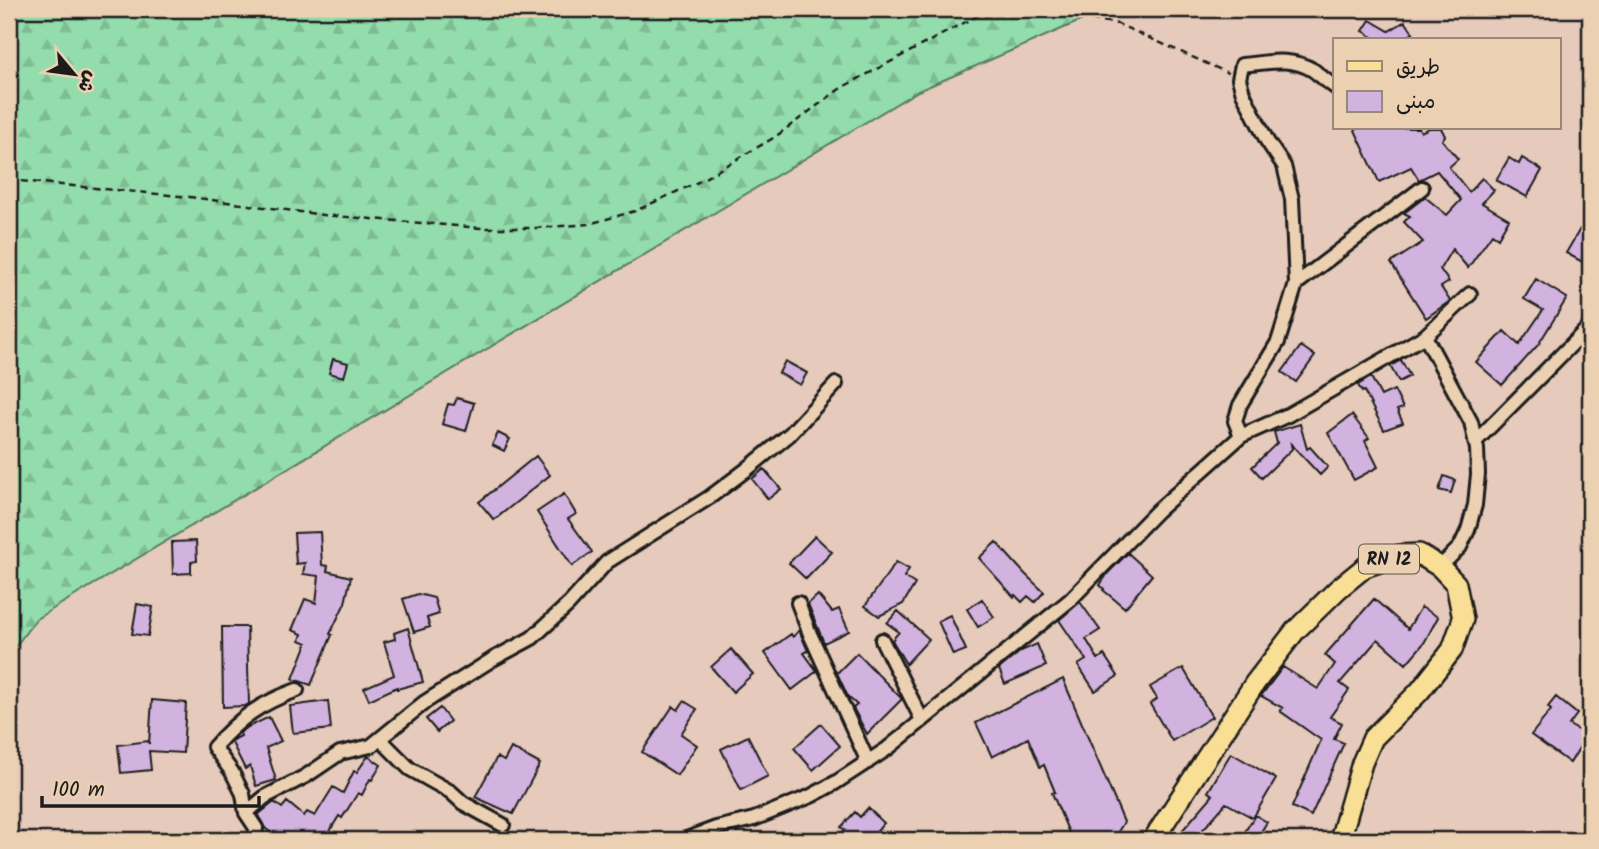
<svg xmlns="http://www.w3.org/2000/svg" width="1599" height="849" font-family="Kalam,'Playpen Sans Arabic',sans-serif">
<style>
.forest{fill:url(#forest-firs);stroke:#587c64;stroke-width:2}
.building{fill:#d2b3e0;stroke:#1c1c1c;stroke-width:2}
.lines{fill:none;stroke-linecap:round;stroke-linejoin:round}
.minor-casing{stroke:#1c1c1c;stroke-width:18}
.primary-casing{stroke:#1c1c1c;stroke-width:24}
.path{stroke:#1c1c1c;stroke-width:2.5;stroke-dasharray:7 5;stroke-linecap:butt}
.minor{stroke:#ebd0b2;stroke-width:12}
.primary{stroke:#f9df96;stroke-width:19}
.labels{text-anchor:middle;stroke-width:5;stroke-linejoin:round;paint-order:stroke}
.shield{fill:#ebd0b2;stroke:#5a5249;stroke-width:2}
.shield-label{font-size:18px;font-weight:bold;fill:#1c1c1c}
</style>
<defs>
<pattern id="forest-firs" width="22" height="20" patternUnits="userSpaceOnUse" patternTransform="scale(1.75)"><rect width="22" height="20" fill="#93dcac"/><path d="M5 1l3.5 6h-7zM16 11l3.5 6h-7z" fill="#7ebc93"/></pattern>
</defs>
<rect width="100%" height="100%" fill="#e6cabb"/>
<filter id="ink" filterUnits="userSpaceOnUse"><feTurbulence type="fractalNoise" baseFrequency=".0143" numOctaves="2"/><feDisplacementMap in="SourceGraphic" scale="14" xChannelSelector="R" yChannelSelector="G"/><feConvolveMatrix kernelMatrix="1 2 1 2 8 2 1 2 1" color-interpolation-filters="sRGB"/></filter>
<g filter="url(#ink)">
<!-- forest -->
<path class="forest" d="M9,9H1108L918,91L36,619L9,655Z"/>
<!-- building -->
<path class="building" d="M1370,20L1389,31L1405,21L1413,33L1403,40H1374L1376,39L1363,31Z
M1354,128H1419L1421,132L1429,128H1441L1445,136L1442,140L1458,159L1449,167L1469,192L1482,178L1494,190L1482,203L1509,219L1498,238L1492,234L1468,268L1452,249L1440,269L1449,282L1441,287L1450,301L1426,318L1391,263L1423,242L1404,222L1410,216L1404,213L1425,197L1447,215L1461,200L1437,171L1419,180L1411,167L1379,182Z
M1509,158L1519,164L1522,158L1542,170L1527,197L1496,180Z
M1580,229L1590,235V266L1566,253Z
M1536,279L1567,298L1538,345L1502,385L1476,362L1504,331L1519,345L1543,310L1524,299Z
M1301,346L1315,356L1296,382L1282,372Z
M333,359L348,363L344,377L329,373Z
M1401,360L1410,376L1399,382L1390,366Z
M785,361L807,373L800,385L779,373Z
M1371,377L1381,396L1394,390L1403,408L1397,410L1403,423L1384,430L1364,391L1362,392L1358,385Z
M457,398L474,403L466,431L442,424L448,404L454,405Z
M1352,415L1369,438L1365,441L1378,467L1354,480L1328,433Z
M1300,424L1307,449L1310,447L1328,467L1320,475L1291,444L1292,449L1262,478L1252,467L1277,443L1274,432Z
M498,433L510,439L504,451L492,445Z
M536,456L550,475L494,520L479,502Z
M764,469L781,489L768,499L752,479Z
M1444,476L1455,480L1451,493L1439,490Z
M564,494L576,514L568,519L592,552L572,566L537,512Z
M320,532L322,565L328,566L327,571L351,577L345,603L330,634L332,635L311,685L293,679L307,643L300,640L302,634L292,630L305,599L316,603L319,576L303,574L305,563L296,564L294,533Z
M815,536L832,552L806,579L789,563Z
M196,541L197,561L191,562V573L173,574L172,542Z
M996,542L1025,574L1044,592L1035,602L1028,596L1022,602L1015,595L1014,597L979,558Z
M1128,553L1152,575L1125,608L1103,590L1104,589L1100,585L1108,573Z
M896,562L909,569L904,577L915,584L903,604L879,616L865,606Z
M418,594L434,598L439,614L427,618L430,627L414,632L403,599Z
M818,595L832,612L839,609L849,631L824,643L808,604Z
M982,599L994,617L978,627L967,609Z
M1374,599L1408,629L1421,607L1438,617L1424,643L1406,664L1378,639L1340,683L1349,690L1330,717L1342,723L1334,739L1344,743L1311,816L1292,807L1321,740L1280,711L1283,708L1261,696L1283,667L1318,689L1335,664L1325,655Z
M1080,602L1100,630L1086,639L1098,659L1104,655L1118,676L1095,691L1078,665L1086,660L1059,620Z
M137,604L153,607L148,636L132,634Z
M898,611L929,639L906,664L892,640L899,632L887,623Z
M950,615L966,650L953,655L938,621Z
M222,627H247L249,704L245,706L223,707Z
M408,628L423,682L397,689V687L369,700L364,688L394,675L384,642L395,639L394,633Z
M799,630L808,651L804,653L817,671L792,690L765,653L791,634L793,637Z
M1037,644L1046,666L1005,684L999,669L1021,651Z
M731,649L753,674L733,692L711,667Z
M857,653L902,699L867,734L853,708L857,705L848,697L837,673Z
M1183,668L1212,717L1172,741L1150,704L1157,699L1150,687Z
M1063,679L1124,822L1113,840H1072L1052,793L1055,792L1044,765L1040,767L1028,738L992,757L976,723Z
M1556,697L1577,714L1569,725L1587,735L1570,763L1531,735L1551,710L1548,707Z
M152,700L186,703L183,753L149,751L151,770L121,773L118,745L148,741L149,744Z
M328,701L331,729L293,733L290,706Z
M684,701L697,709L681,734L697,745L677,775L642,752L673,706L678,710Z
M440,708L450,721L437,732L426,719Z
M269,717L281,741L266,748L276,780L256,786L250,766L245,769L231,741L241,736L240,733L244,729Z
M821,724L840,746L813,770L794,748Z
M748,736L768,776L741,790L721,749Z
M511,748L540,764L513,814L475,797L497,757L504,761Z
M1231,753L1276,779L1253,818L1226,803L1194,840H1174L1213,795L1208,792Z
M368,756L381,765L372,780L370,779L362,795L358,793L342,818L339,816L324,840H280L265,828L258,815L274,802L282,808L287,802L304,816L307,812L315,816L333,787L343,793L354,771L357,772Z
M868,808L884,823L876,832L887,840H834L845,830L841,827L855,812L860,817Z
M1255,815L1267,822L1256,840H1240Z"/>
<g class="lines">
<!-- minor casing -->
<g class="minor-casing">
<path id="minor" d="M1296,284L1292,199L1284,166L1267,141L1243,93L1239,79L1242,65C1267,63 1289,56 1313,70C1320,75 1327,82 1335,87
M1425,336L1471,422L1477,449L1478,474L1475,505L1468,530L1460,547L1440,567
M1241,436L1235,421L1240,405L1278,342L1296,284L1422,188
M1475,442L1590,326
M798,603L810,634L868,762
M882,640L922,720
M380,739L410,769L451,792L463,803L503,825
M246,813L265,797L306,776L340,753L371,746L425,702L493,659L532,638L569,604L607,562L710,497L746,470L790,434L836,384
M255,840L256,828L246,813L243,794L232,772L214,747C241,717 259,704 297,690
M684,840L716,828L754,819L811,796L835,783L887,749L1070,600L1157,511L1241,436L1288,415L1425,336L1470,294"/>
</g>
<!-- primary casing -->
<g class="primary-casing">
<path id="primary" d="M1153,840L1255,683L1295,631L1338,589L1365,567L1400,555L1419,554L1440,567L1456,584L1463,619L1452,650L1419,692L1373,738L1362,763L1340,840"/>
</g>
<!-- path -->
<path class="path" d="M9,180L190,197L323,215L482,228H536L589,224L635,211L698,182L775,137L841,88L977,16L1049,12L1118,24L1228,73"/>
<!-- minor -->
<use href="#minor" class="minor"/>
<!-- primary -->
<use href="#primary" class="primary"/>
</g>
</g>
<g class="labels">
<!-- shield labels -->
<rect class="shield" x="1359" y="544.5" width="60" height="29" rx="5"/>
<g class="shield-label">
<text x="1389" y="565">RN 12</text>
</g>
</g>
<!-- margin -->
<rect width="1599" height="849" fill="none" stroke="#ebd0b2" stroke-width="35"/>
<rect x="18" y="18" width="1564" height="814" fill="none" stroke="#1c1c1c" stroke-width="2.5" filter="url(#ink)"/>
<!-- legend -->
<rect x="1333" y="38" width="228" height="91" fill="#ebd0b2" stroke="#988876" stroke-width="2"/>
<rect x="1347" y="61" width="35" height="10" fill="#f9df96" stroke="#988876" stroke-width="2"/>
<text x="1396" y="74" font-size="21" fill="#1c1c1c">طريق</text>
<rect x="1347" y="91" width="35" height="21" fill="#d2b3e0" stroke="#988876" stroke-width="2"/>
<text x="1396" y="108" font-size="21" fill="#1c1c1c">مبنى</text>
<!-- north arrow -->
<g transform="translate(74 74) rotate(119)" stroke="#ebd0b2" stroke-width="5" paint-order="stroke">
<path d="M0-5L12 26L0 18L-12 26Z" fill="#1c1c1c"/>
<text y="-10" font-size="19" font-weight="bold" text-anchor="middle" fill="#1c1c1c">ش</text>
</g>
<!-- scale -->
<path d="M42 796v10h217v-10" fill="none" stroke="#1c1c1c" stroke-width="3.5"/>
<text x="52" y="796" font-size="21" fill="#1c1c1c" stroke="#ebd0b2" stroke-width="5" paint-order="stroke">100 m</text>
</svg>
